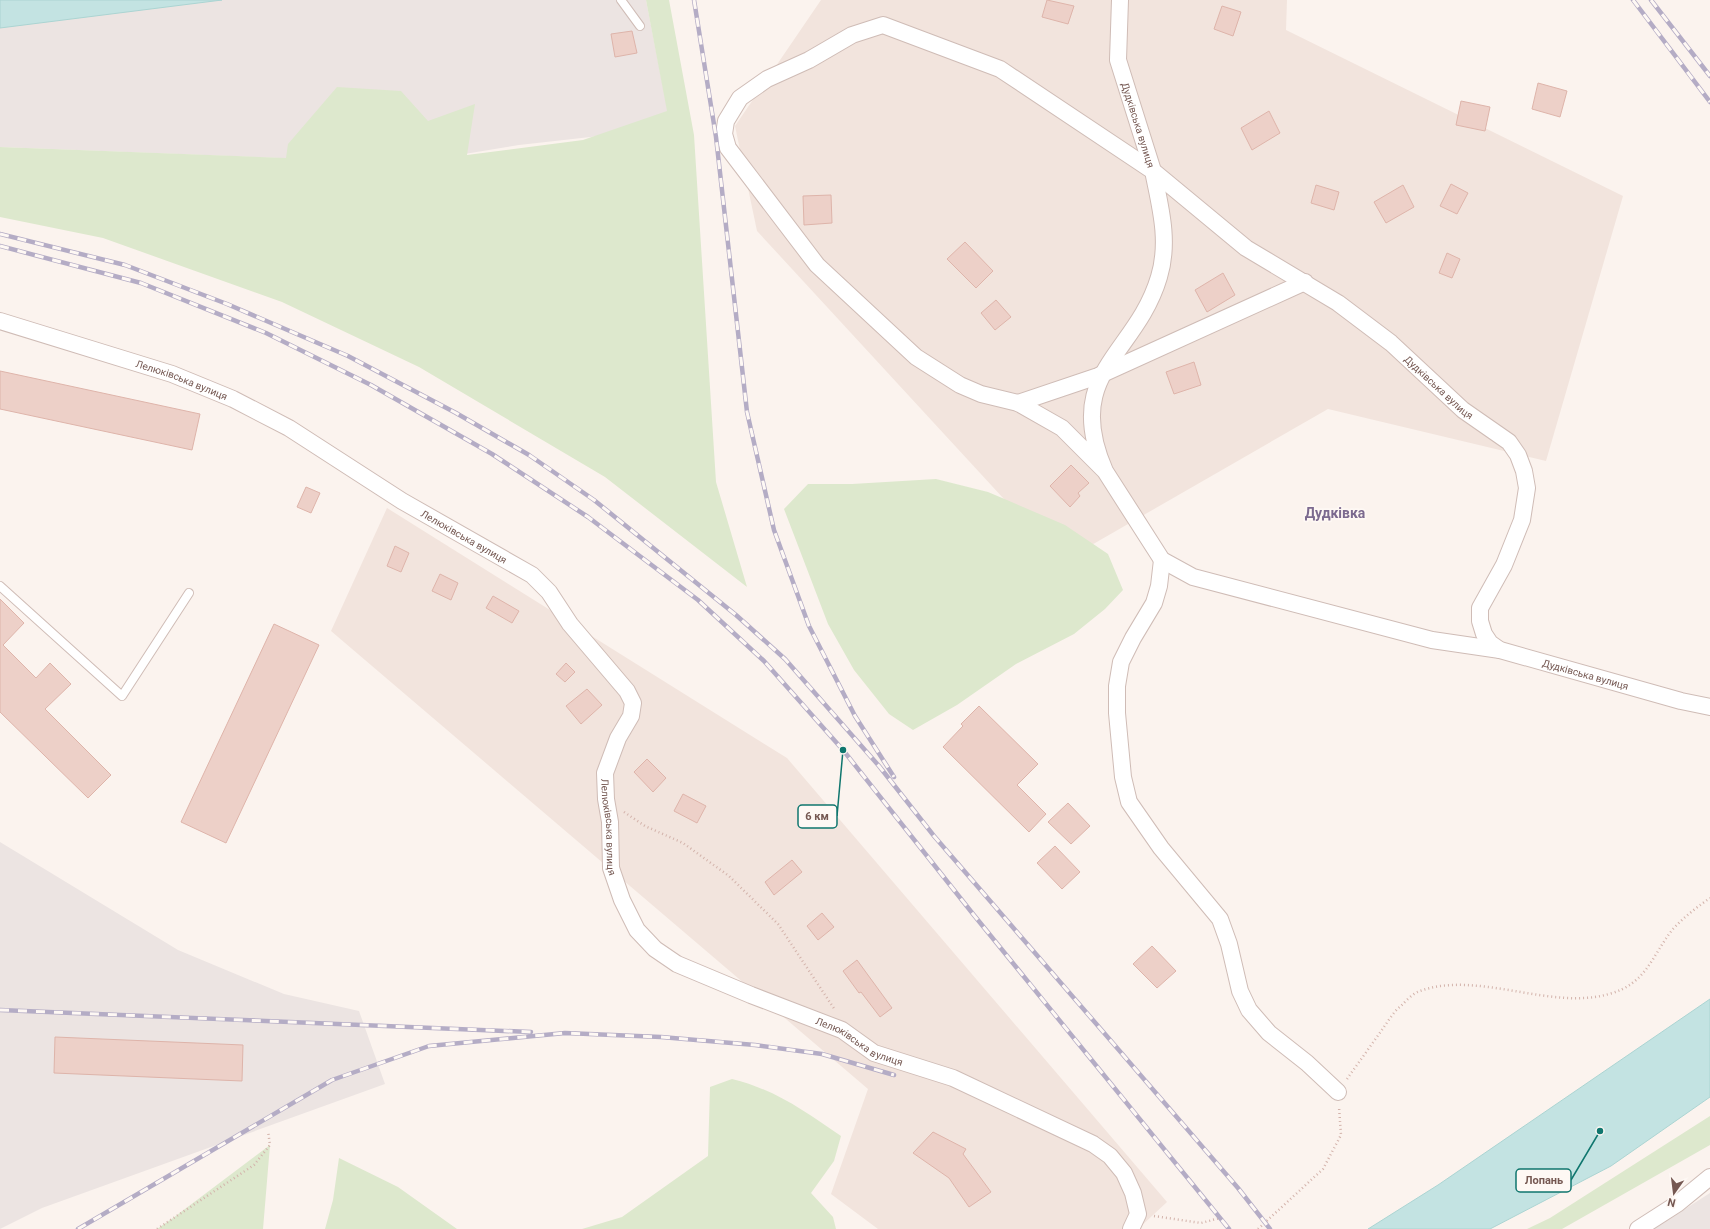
<svg xmlns="http://www.w3.org/2000/svg" width="1710" height="1229" font-family="Roboto,sans-serif">
<style>
.residential{fill:#f2e4dd}
.industrial{fill:#ece4e2}
.green{fill:#dde8cd}
.water{fill:#c3e3e2;stroke:#abd4d2}
.building{fill:#edd0c8;stroke:#deb4aa}
.lines{fill:none;stroke-linecap:round;stroke-linejoin:round}
.service-casing{stroke:#cfbcb6;stroke-width:10}
.minor-casing{stroke:#cfbcb6;stroke-width:18}
.path{stroke:#d3b3ab;stroke-width:2.5;stroke-dasharray:1 3;stroke-linecap:butt}
.service{stroke:#fff;stroke-width:8}
.minor{stroke:#fff;stroke-width:16}
.rail-casing{stroke:#b4acc5;stroke-width:4.5}
.rail{stroke:#fef8f4;stroke-width:3;stroke-dasharray:9;stroke-linecap:butt}
.labels{text-anchor:middle;stroke-width:3.5;stroke-linejoin:round;paint-order:stroke}
.street-label{font-size:10px;fill:#755852;stroke:#fef8f4}
.district-label{font-size:14px;font-weight:bold;fill:#7c6a8f;stroke:#fef8f4}
.leader{fill:none;stroke:#0f766e;stroke-width:1.5}
.callout-dot{fill:#0f766e;stroke:#fef8f4;stroke-width:1.5}
.callout{fill:#fef8f4;stroke:#0f766e;stroke-width:1.5}
.callout-label{font-size:11px;text-anchor:middle;font-weight:bold;fill:#755852}
</style>
<rect width="100%" height="100%" fill="#fbf3ee"/>
<!-- residential -->
<path class="residential" d="M821,0H1287L1286,30L1623,196L1546,461L1328,409L1062,562L757,231L735,126Z
M387,508L787,758L1167,1202L1138,1229H878L831,1194L868,1089L331,631Z"/>
<!-- industrial -->
<path class="industrial" d="M0,0H646L671,128L519,145L410,163L0,147Z
M0,842L178,950L284,994L359,1011L385,1084L42,1208L0,1229Z
M1710,1193V1229H1654Z"/>
<!-- green -->
<path class="green" d="M646,0H669L694,135L716,482L747,587L605,477L419,367L282,302L103,238L0,217V147L286,158L288,144L337,87L401,91L428,121L475,104L467,155L583,140L667,111Z
M936,479L988,492L1065,525L1108,554L1123,590L1105,609L1074,634L1016,664L957,705L913,730L889,714L854,670L828,624L784,509L808,484H852Z
M732,1079C776,1090 804,1111 841,1136L834,1161L811,1193L833,1217L836,1229H582L622,1217L708,1156L710,1087Z
M1710,1116V1145L1562,1229H1527L1550,1218Z
M270,1145L263,1229H157L173,1218Z
M339,1158L398,1187L457,1229H325L333,1200Z"/>
<!-- water -->
<path class="water" d="M0,0H222L0,28Z
M1710,999V1097L1611,1166L1490,1229H1368L1438,1185Z"/>
<!-- building -->
<path class="building" d="M1047,0L1074,6L1068,24L1042,17Z
M1222,6L1241,12L1233,36L1214,29Z
M632,31L637,53L615,57L611,34Z
M1538,83L1567,91L1560,117L1532,109Z
M1461,101L1490,107L1485,131L1456,125Z
M1269,111L1280,133L1252,150L1241,128Z
M1451,184L1468,193L1457,214L1440,206Z
M1316,185L1339,192L1334,210L1311,203Z
M1403,185L1414,207L1386,223L1374,202Z
M831,195L832,223L804,225L803,196Z
M965,242L993,271L976,288L947,259Z
M1447,253L1460,259L1452,278L1439,273Z
M1223,273L1235,295L1207,312L1195,290Z
M996,300L1011,317L995,330L981,313Z
M1194,362L1201,385L1174,394L1166,372Z
M0,371L200,414L192,450L0,409Z
M1071,465L1089,483L1078,493L1080,496L1070,507L1050,486Z
M306,487L320,493L311,513L297,507Z
M395,546L409,553L401,572L387,566Z
M440,574L458,583L451,600L432,591Z
M493,596L519,611L512,623L486,608Z
M0,599L24,623L3,645L36,678L50,663L71,684L45,709L111,775L88,798L0,712Z
M274,624L319,645L226,843L181,822Z
M566,663L575,672L565,682L556,674Z
M587,689L602,705L581,724L566,706Z
M979,706L1038,764L1017,785L1046,814L1029,832L943,747L963,726L961,724Z
M647,759L666,778L653,792L634,772Z
M683,794L706,806L697,823L674,811Z
M1068,803L1090,826L1071,844L1048,822Z
M1055,846L1080,872L1062,889L1037,863Z
M792,860L802,872L774,895L765,882Z
M822,913L834,927L818,940L807,926Z
M1152,946L1176,971L1157,988L1133,964Z
M857,960L892,1008L880,1017L861,992L859,993L843,971Z
M55,1037L243,1045L242,1081L54,1073Z
M933,1132L966,1149L963,1154L991,1192L969,1207L949,1178L913,1153Z"/>
<g class="lines">
<!-- service casing -->
<g class="service-casing">
<path id="service" d="M621,0L640,26
M0,586L122,696L189,593"/>
</g>
<!-- minor casing -->
<g class="minor-casing">
<g id="minor">
<path id="s1" d="M1120,0L1118,60L1153,171L1246,248L1338,303L1391,343L1463,410L1509,442L1518,455L1524,471L1527,488L1522,520L1504,565L1480,608V621L1484,634L1490,643L1500,650L1681,701L1710,707"/>
<path id="s2" d="M0,321L172,374L233,399L289,428L402,501L532,575L549,592L570,624L627,691L633,703L631,716L618,738L605,773L606,799L610,822L611,868L622,900L637,930L655,949L677,964L751,995L842,1030L874,1053L953,1078L1093,1144L1110,1156L1124,1173L1133,1193L1138,1214L1131,1229"/>
<path d="M1018,403L1098,376L1305,282"/>
<path d="M1105,471C1062,373 1136,355 1159,277C1170,241 1160,206 1153,171L1000,69L883,25L852,35L809,60L767,79L740,98L726,121L724,134L728,148L817,265L916,357L960,385L981,394L1018,403L1062,428L1105,471L1162,560L1193,577L1432,640L1500,650"/>
<path d="M1162,560L1159,586L1154,603L1133,638L1121,662L1117,686V713L1123,777L1129,802L1161,848L1220,919L1229,944L1240,991L1249,1010L1269,1033L1307,1063L1338,1092"/>
<path d="M1638,1229L1677,1204L1710,1177"/>
</g>
</g>
<!-- path -->
<path class="path" d="M624,812L645,826L683,843L729,876L778,924L835,1010
M1347,1079C1359,1062 1372,1044 1384,1027C1389,1020 1394,1011 1401,1006C1406,1001 1413,993 1420,991C1478,970 1551,1011 1609,994C1647,984 1652,955 1673,929C1684,917 1697,907 1710,898
M1154,1216L1201,1223L1220,1218
M157,1229L254,1165L270,1145L268,1131
M1258,1229L1323,1169L1341,1135L1339,1107"/>
<!-- service -->
<use href="#service" class="service"/>
<!-- minor -->
<use href="#minor" class="minor"/>
<!-- rail casing -->
<g class="rail-casing">
<path id="rail" d="M694,0L716,137L747,412L774,530L809,626L855,716L894,777
M1633,0L1710,102
M1651,0L1710,76
M0,234L125,265L227,304L348,356L456,413L529,455L594,500L736,615L785,659L879,766L934,836L1238,1188L1270,1229
M0,246L141,283L266,333L371,385L492,454L588,517L698,600L764,661L843,750L973,914L1229,1229
M0,1010L531,1032
M78,1229L332,1080L429,1046L565,1033L661,1037L755,1045L822,1054L894,1075"/>
</g>
<!-- rail -->
<use href="#rail" class="rail"/>
</g>
<g class="labels">
<!-- street labels -->
<g class="street-label">
<text dy="4" stroke="none"><textPath href="#s1" startOffset="128">Дудківська вулиця</textPath></text>
<text dy="4" stroke="none"><textPath href="#s2" startOffset="191">Лелюківська вулиця</textPath></text>
<text dy="4" stroke="none"><textPath href="#s1" startOffset="536">Дудківська вулиця</textPath></text>
<text dy="4" stroke="none"><textPath href="#s2" startOffset="515">Лелюківська вулиця</textPath></text>
<text dy="4" stroke="none"><textPath href="#s1" startOffset="944">Дудківська вулиця</textPath></text>
<text dy="4" stroke="none"><textPath href="#s2" startOffset="887">Лелюківська вулиця</textPath></text>
<text dy="4" stroke="none"><textPath href="#s2" startOffset="1247">Лелюківська вулиця</textPath></text>
</g>
<!-- district labels -->
<g class="district-label">
<text x="1335" y="518">Дудківка</text>
</g>
</g>
<!-- callouts -->
<path class="leader" d="M843 750L837 816M1600 1131L1571 1180"/>
<g class="callout-dot">
<circle cx="843" cy="750" r="4"/>
<circle cx="1600" cy="1131" r="4"/>
</g>
<g class="callout">
<rect x="798" y="805" width="39" height="23" rx="4"/>
<rect x="1516" y="1169" width="55" height="23" rx="4"/>
</g>
<g class="callout-label">
<text x="817" y="820">6 км</text>
<text x="1544" y="1184">Лопань</text>
</g>
<!-- north arrow -->
<g transform="translate(1674 1193) rotate(194)" stroke="#fef8f4" stroke-width="3" paint-order="stroke">
<path d="M0-3L7 15L0 10L-7 15Z" fill="#755852"/>
<text y="-6" font-size="11" font-weight="bold" text-anchor="middle" fill="#755852">N</text>
</g>
</svg>
